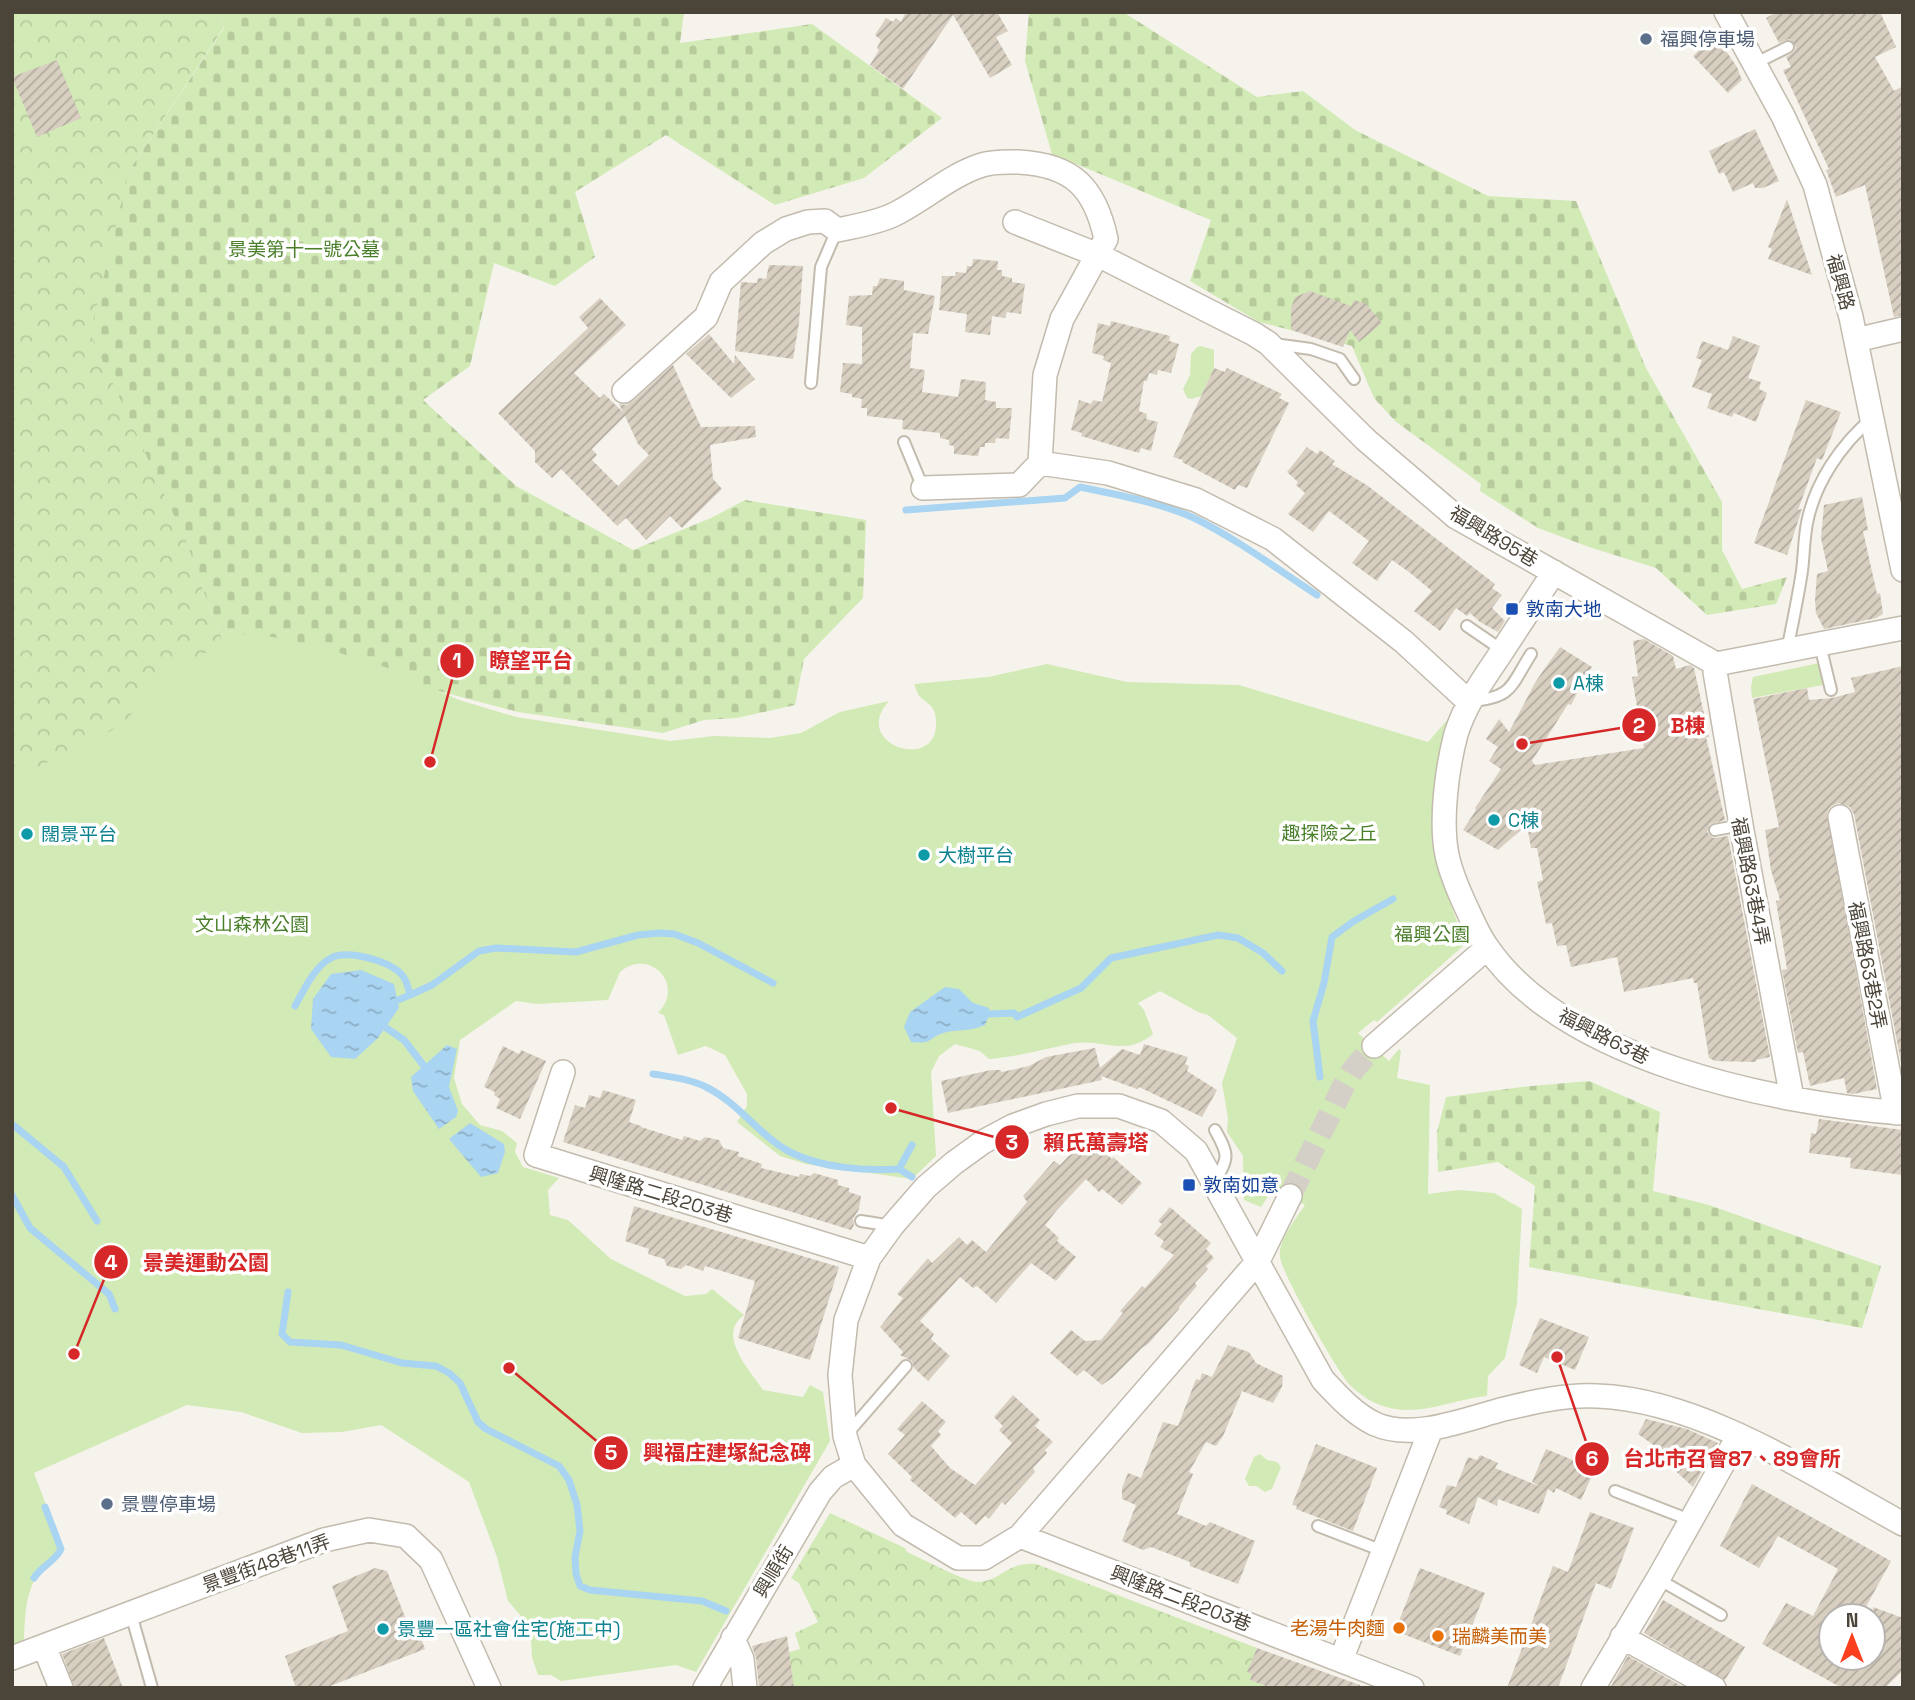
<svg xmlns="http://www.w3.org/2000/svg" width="1915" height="1700" font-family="'Space Grotesk','Noto Sans TC',sans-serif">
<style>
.forest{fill:url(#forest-crowns)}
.cemetery{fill:url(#cemetery-stones)}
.park{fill:#d2eab5}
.water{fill:url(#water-ripples)}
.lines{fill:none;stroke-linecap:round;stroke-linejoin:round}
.stream{stroke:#a9d4f2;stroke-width:7}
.building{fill:url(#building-hatch);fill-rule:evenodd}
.minor-tunnel{stroke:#d4d0c8;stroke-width:23;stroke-dasharray:23 11;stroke-linecap:butt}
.service-casing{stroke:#c2bbae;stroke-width:14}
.minor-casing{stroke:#c2bbae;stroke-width:26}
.service{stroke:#fff;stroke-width:10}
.minor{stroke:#fff;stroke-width:23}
.service-dot{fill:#5c6f8a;stroke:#fff;stroke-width:2.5}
.transit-dot{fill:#1a4fb4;stroke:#fff;stroke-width:2.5}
.culture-dot{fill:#0f9aa8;stroke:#fff;stroke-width:2.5}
.food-dot{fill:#e8710a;stroke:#fff;stroke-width:2.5}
.labels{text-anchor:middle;stroke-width:7;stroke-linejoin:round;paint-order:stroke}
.service-label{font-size:19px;fill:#4e5e75;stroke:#fff;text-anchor:start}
.park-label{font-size:19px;fill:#4a7f2a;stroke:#fff}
.street-label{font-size:19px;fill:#4b4439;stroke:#fff}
.transit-label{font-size:19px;fill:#164399;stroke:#fff;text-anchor:start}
.culture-label{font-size:19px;fill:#0d838f;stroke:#fff;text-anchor:start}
.food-label{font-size:19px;fill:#c56008;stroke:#fff;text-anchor:end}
.leader{fill:none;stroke:#d62828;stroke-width:2.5}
.callout-dot{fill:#d62828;stroke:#fff;stroke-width:2.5}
.mark-label{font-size:21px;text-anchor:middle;font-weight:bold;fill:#fff}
.callout-label{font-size:21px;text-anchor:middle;font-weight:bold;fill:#d62828;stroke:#fff;stroke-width:7;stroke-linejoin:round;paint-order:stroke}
</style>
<defs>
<pattern id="forest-crowns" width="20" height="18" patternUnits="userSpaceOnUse" patternTransform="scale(1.75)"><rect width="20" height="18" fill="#d2eab5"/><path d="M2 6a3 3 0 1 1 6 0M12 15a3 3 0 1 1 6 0" fill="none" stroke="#b6ca9c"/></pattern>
<pattern id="cemetery-stones" width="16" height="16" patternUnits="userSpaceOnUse" patternTransform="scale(1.75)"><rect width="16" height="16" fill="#d2eab5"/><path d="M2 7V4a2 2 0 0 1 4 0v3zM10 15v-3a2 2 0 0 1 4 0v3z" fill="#b6ca9c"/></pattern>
<pattern id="water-ripples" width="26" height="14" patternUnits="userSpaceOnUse" patternTransform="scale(1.75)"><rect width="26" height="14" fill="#a9d4f2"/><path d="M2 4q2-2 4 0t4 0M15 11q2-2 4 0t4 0" fill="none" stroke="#8caec5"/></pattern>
<pattern id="building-hatch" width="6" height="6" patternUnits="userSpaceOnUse" patternTransform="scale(1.75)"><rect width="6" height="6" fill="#d8cfc1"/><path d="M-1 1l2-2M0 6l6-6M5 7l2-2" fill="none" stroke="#b1aa9e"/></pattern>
</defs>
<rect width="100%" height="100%" fill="#f6f3ec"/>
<!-- forest -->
<path class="forest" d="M12,12H222L224,27L129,171L187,543L223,647L132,720L29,779L12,771Z
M830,1513L905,1548L907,1552C921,1558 967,1583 979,1582C1001,1581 1008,1561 1036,1564L1257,1648L1248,1672L1252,1674L1250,1680L1271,1688H794L779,1655L800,1649L795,1633L818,1622L799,1583L791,1578Z"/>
<!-- cemetery -->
<path class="cemetery" d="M222,12H684L680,43L812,24L942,118L864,178L775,205L666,135L575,192L595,257L555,286L494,263L470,366L423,400L516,486L633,550L711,518L745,500L866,520L863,598L804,659L795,705L737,718L704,720L663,733L518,712L326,661L223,647L187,543L90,334L129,171L224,28Z
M1029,12H1123L1257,97L1303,91L1355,130L1488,196L1576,201L1646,368L1722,502V550L1742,589L1787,577L1776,604L1707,615L1656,568L1589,547L1538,528L1480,491L1481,484L1395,421L1374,398L1352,346L1259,322L1190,281L1211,220L1052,154L1025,61Z
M1589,1081L1660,1112L1653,1191L1709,1205L1881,1266L1862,1328L1529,1267L1535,1186L1498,1162L1438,1172L1437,1132L1446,1097L1522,1087Z"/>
<!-- park -->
<path class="park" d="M1201,346L1214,350V368L1201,396L1192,399L1187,398L1183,389L1190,375L1191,354L1197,347Z
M248,632L317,646L385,667L459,700L516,717L671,741L714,736L770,738L801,733L840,712L889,701C849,745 940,774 936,720C935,703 925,704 918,694C916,691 916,687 914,684L988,677L1047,664L1127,682L1239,685L1428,742L1449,718C1425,806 1428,854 1464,938L1463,946L1377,1022L1374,1020L1358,1033L1389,1061L1399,1049L1401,1051L1397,1078L1430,1085L1428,1194L1459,1190L1494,1193L1522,1209L1517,1303L1505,1358L1488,1376L1487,1396C1454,1399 1419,1417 1386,1407C1372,1403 1360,1395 1350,1385C1338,1373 1281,1272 1280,1257C1278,1240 1296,1219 1305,1205L1275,1186L1261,1207L1244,1200L1243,1156L1227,1132L1228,1118L1222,1083L1237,1038L1208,1015L1198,1012L1160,991L1138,1003L1144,1010L1153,1034C1125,1057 1105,1039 1075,1043C1046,1048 1019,1057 989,1059L980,1051L955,1044L939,1056L931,1072L936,1156L912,1179L806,1164L780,1156L737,1122L747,1106V1094L725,1055L706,1046L678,1055L664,1015L658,1013C686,984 649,947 620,972L608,1000L537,1004L516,1001L460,1040L454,1078L462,1104L480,1125L502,1131L517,1143L515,1152L523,1167L559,1178L548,1190L550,1215L568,1220L611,1259L685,1296L706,1294L712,1289L744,1315C716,1335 750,1371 763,1390L803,1397L810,1385L823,1392L830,1441L696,1672L676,1665L561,1681L551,1675H538L532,1657L531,1640L521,1616L508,1601L497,1557L469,1482L381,1425L342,1432L302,1433L241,1412L187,1405L34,1473L63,1550C57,1559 49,1562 42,1570C25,1588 25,1617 24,1640L12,1645V767L25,773L99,738L129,720L142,684Z
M1819,663L1823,685L1752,698L1751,687L1753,677Z
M1260,1454L1267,1460L1277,1462L1281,1467L1272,1489L1265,1492L1256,1486H1249L1245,1479L1254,1457Z"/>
<!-- water -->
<path class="water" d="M361,970L394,984L399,1008L378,1038L355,1059L331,1057L311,1029L313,999L331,974Z
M945,987L959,989L973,1003L989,1008L990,1014L985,1025C968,1032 962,1029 947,1032C929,1036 934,1045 911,1042L904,1027L910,1012Z
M447,1045L457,1049L449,1087L458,1111L456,1117L439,1129L413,1091L411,1077Z
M470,1123L504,1144L505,1152L498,1173L481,1177L449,1139Z"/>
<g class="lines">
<!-- stream -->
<path class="stream" d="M906,510L1065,498L1080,487C1118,495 1158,502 1194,518C1237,539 1277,569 1317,595
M410,995L432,985L479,951L496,948L576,952L638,935L660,933L674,934L698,943L773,983
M295,1006C304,990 314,967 331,958C347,949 390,961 402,975C407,980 408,988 410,995L398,1000
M990,1014L1014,1013L1017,1017L1081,988L1111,958L1218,935L1238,938L1263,953L1282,971
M385,1027L404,1040L424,1066
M653,1074C671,1077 691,1079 706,1087C739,1103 760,1137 792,1153C821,1168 867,1171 899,1169
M1320,1077L1313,1021L1324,983L1332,937L1354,921L1393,899
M12,1124L64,1167L97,1221
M912,1145L899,1169L912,1177
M12,1195L30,1228L109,1294L115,1309
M288,1292L282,1334L290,1342L341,1345L402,1363L436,1366L449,1373L460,1383L478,1422L486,1429L559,1466L569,1480L577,1505L580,1531L575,1557L576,1574L580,1586L590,1590L702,1601L726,1611
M34,1578C41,1566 56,1561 61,1549L45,1507"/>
</g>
<!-- building -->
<path class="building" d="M906,12H997L1008,31L996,37L1012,65L990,78L953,15L903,89L870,65L879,50L877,48L881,40L875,35L886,18L893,22L896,18L901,22Z
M1777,12H1880L1896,47L1875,57L1894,91L1903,86V315L1894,317L1865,185L1836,197L1826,170L1829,169L1783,70L1791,67L1786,57L1794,52L1796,47L1789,39L1779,43L1766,18Z
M1715,35L1737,67L1742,80L1728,93L1693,56Z
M57,60L81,118L37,137L12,77Z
M1755,129L1779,181L1763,188H1755L1753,183L1733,192L1724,172L1719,174L1709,151Z
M1787,199L1812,275L1768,259L1772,249L1768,247Z
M973,259L998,261L997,270H1002V276L1012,278V282L1025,284L1021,314L1007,312L1005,318L992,316L990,335L965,332L967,314L939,310L942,276H955L956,272L966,273L967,266H972Z
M769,265L803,266L799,323L793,359L735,351L741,282L757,283L758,278L766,279Z
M880,278L904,281V290L935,296L928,334L913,333L910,368L925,370L922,392L958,397L961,379L986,382L985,400L996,402V408H1012L1009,439L996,438L995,443H985V447H980L978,456L954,454V446L949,445V440L940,438V433L902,429L903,420L867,416V408H861L862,399L852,397V394L840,392L843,363L862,364V327L846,325L849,296L872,295L873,286H877Z
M1310,291L1351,306L1354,300L1366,304L1382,323L1359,342L1350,330L1343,347L1291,330V308L1295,297Z
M600,298L626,325L574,373L600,398L604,394L623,412L619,404L626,405L633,401L673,365L701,427L755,426L756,437L710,445L713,479L722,489L682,528L670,516L646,540L626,518L617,526L561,469L552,478L535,462V451L498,413L588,328L579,317ZM625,416L638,444L649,455L618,486L592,460L597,455L592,449Z
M1111,321L1170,336L1169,341L1179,344L1171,373L1158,370L1157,375L1149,373L1147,381H1144L1139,411L1147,414L1146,419L1158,422L1151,451L1141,448L1139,453L1081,436L1082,433L1071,430L1079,400L1091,404L1093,400L1102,402L1111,363L1103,360L1104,356L1092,353L1098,323L1110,326Z
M709,334L734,364L735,355L755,379L731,398L686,354Z
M1733,336L1760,346L1748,378L1761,382L1759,389L1767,393L1756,422L1734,413L1732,417L1707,408L1712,394L1692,387L1702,360L1696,358L1702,341L1728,350Z
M1214,368L1225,372L1227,368L1282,394L1279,398L1289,403L1247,488L1238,485L1235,490L1182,462L1183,460L1173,457Z
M1806,400L1841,412L1822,460L1817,458L1798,510L1802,509L1787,555L1754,543Z
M1307,447L1317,454L1320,450L1335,461L1332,464L1368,486L1495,584L1492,588L1502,595L1492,608L1505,621L1498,632L1480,622L1470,613L1467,616L1456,608L1440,631L1414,611L1432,591L1409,572L1392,560L1377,581L1352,563L1369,541L1329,511L1313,532L1288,514L1305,493L1296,485L1298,482L1287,472Z
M1862,497L1868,530L1863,531L1877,594L1880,593L1883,614L1876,618L1824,629L1816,613L1815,600L1817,574L1828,571L1821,538L1824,505Z
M1644,639L1673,656L1676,669L1690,665L1694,668L1709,737H1706L1725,820L1710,824L1707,832L1713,838L1728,836L1770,1057L1756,1060V1062L1715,1061L1709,1058L1697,983H1694L1693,978L1624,992L1617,957L1571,967L1566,945L1557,946L1552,923L1546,924L1537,882L1543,880L1537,848H1531L1527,825L1498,850L1463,830L1476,810L1475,808L1501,769L1489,761L1498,747L1486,739L1499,719L1509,732L1536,681L1560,647L1592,667L1580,685L1581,686L1571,705L1568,704L1532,761L1535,765L1644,748L1632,677L1638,676L1633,641Z
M1903,666V1073L1854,814L1850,807L1838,803L1831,806L1827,813L1877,1089L1853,1094L1847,1093L1844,1078L1810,1086L1803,1052L1798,1053L1782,970L1787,969L1776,901L1780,900L1771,870L1765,830L1779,827L1753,699L1807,688L1809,700L1832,698L1855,692L1851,678Z
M1144,1044L1188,1057L1185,1064L1189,1066L1187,1071L1217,1090L1202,1117L1139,1087L1137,1089L1101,1076L1102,1080L948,1113L941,1081L991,1070H1000L1002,1072L1029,1066L1046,1057L1095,1048L1100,1068L1122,1049L1140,1055Z
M503,1046L519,1054L521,1050L546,1061L520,1119L496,1108L500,1099L494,1095L495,1092L484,1087Z
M603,1090L636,1100L629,1122L641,1126V1127L682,1140L684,1136L700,1141L705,1137L719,1140L723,1148L739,1152L738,1156L762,1164L761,1168L799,1177L800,1174L810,1176L814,1173L838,1180V1185L849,1188V1192L861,1196L859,1209L853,1219L854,1225L851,1230L563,1142L575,1105L585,1108L589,1095L600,1098Z
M1819,1119L1903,1130V1175L1850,1168L1851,1158L1809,1153L1811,1133L1816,1134Z
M1083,1141L1092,1149L1095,1145L1112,1159L1113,1157L1142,1183L1122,1205L1102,1189L1099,1192L1086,1179L1057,1210L1045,1225L1059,1238L1057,1241L1076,1257L1056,1281L1031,1263L996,1303L977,1286L973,1288L960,1277L920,1321L934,1334L931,1339L950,1356L928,1381L914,1368L912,1361L900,1355L903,1352L880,1327L903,1298L897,1294L928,1258L932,1263L959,1237L967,1245L972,1240L986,1252L1027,1202L1023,1196L1054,1161L1060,1165Z
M634,1206L839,1267L810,1360L738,1338L755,1281L705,1266L703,1271L686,1265L681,1269L667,1266L664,1259L648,1254L649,1249L625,1241Z
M1170,1207L1211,1243L1206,1249L1214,1258L1206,1266L1208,1269L1195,1283L1197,1286L1179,1307V1309L1148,1344L1142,1348L1112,1378L1102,1385L1084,1370L1077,1376L1050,1353L1071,1330L1085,1341L1101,1340L1123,1313L1120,1311L1142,1286L1145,1288L1174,1255L1160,1247L1164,1241L1154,1234L1162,1224L1158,1221Z
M1540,1318L1589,1337L1575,1370L1544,1357L1537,1373L1519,1365Z
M1228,1345L1249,1352L1256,1363L1283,1376L1282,1387L1273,1403L1242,1391L1223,1436L1216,1446L1206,1442L1189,1472L1193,1474L1177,1514L1206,1526L1210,1522L1255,1541L1238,1584L1190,1566V1562L1151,1547L1143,1550L1122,1541L1136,1505L1122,1499V1488L1128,1473L1141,1478L1163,1422L1178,1426L1196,1379L1200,1380L1202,1373L1212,1377Z
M1013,1395L1040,1420L1035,1426L1053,1442L1045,1450L1047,1453L1033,1468L1035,1472L1005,1505L1002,1502L989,1519L985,1516L976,1525L961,1512L955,1518L910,1480L912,1477L888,1454L905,1435L897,1429L922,1401L946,1422L938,1431L941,1435L931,1446L950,1468L975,1485L1012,1443L999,1430L1003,1426L994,1417Z
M1646,1419L1687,1429L1718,1443L1693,1487L1668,1464L1673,1459L1638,1434Z
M1316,1444L1377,1468L1353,1531L1296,1509L1297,1506L1292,1505Z
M1546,1449L1595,1469L1581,1500L1556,1488L1554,1493L1548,1489L1539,1514L1498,1499L1497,1506L1478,1497L1469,1524L1446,1514L1447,1510L1439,1507L1447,1485L1456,1487L1468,1457L1477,1460L1480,1455L1498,1463L1495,1468L1541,1487L1532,1482Z
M1752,1484L1891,1561L1861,1616H1831V1658H1873V1607L1903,1618V1670L1885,1688H1842L1762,1644L1786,1603L1813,1616L1838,1569L1778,1536L1759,1568L1720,1546Z
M1590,1512L1634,1528L1611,1589L1596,1583L1558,1688H1507L1553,1566L1568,1572Z
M375,1568L387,1571L409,1627L416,1625L425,1649L325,1688H296L285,1656L348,1631L332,1586Z
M1420,1568L1485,1593L1460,1656L1395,1631Z
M1663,1600L1745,1647L1725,1680L1644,1633Z
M787,1636L794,1688H759L756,1658L752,1646Z
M104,1638L123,1688H75L62,1654Z
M1257,1648L1360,1685V1688H1271L1250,1680L1252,1674L1247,1672Z
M1628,1656L1685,1688H1610Z"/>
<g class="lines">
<!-- minor-tunnel -->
<path class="minor-tunnel" d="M1290,1196L1343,1087L1353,1070L1374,1046"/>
<!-- service casing -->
<g class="service-casing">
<path id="service" d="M1754,64L1788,47
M1274,344L1311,349L1340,359L1354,379
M811,383L821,267L837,230
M904,442L923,488
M1467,626L1502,650
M1820,645L1831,690
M1787,651C1792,625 1798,598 1802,571C1804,555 1804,538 1807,523C1815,482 1841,445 1872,418
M1472,701C1513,697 1510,687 1531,654
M1715,830L1741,825
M1215,1181C1229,1157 1229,1155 1215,1130
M861,1221L892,1226
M847,1434L906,1366
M1615,1491L1690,1520
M1318,1526L1383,1551
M1658,1579L1721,1615
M131,1614L152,1688"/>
</g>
<!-- minor casing -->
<g class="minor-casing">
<path id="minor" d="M1726,12L1783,116L1815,185L1851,317L1903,570
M1015,222L1098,255L1254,334L1268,343L1366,440L1456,517L1716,664L1903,628
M1856,340L1903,329
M624,391L706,317L721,282L763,243L786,229L808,222L825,221L837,230C856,226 876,223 893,215C924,200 950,175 982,165C994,161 1007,162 1019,162C1073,165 1095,188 1106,239L1062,319L1045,375L1040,463L1019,485L923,488
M1040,463L1108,473L1196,500L1273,539L1404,642L1469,702
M1554,572C1536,600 1517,628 1499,656C1482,681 1465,705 1456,734C1447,768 1440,821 1447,855C1451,874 1459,892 1467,909C1473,922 1479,936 1487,947C1564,1060 1775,1104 1903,1113
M1716,664L1715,672L1741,825L1792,1098
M1840,817L1896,1113
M1374,1046L1487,948
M563,1072L536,1155L869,1258
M1020,1536L1258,1261L1290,1196
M1622,1637L1714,1688
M733,1638L742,1659L745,1688
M44,1646L61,1688
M12,1658L324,1540L369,1530L406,1536L431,1560L489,1688
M1341,1660L1431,1429
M705,1688L820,1492L833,1477L854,1465
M1412,1688L1020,1536L984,1558H958L903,1525L854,1465L845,1436L840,1375L846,1320L869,1258L892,1226L926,1187L954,1163L983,1142L1013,1126L1046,1114L1078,1106H1119L1161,1121L1196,1151L1323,1380C1338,1396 1354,1414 1375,1424C1413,1441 1466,1419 1504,1409C1533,1402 1567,1394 1598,1396C1702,1400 1813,1475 1903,1524
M1593,1688L1658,1579L1739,1435"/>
</g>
<!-- service -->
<use href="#service" class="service"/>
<!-- minor -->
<use href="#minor" class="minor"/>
</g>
<!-- markers -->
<g class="service-dot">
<circle cx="1646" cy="39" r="7"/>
<circle cx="107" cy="1504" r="7"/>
</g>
<g class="transit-dot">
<rect x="1505" y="602" width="14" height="14" rx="3.5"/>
<rect x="1182" y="1178" width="14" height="14" rx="3.5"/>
</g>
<g class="culture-dot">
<circle cx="1559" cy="683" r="7"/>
<circle cx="1494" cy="820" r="7"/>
<circle cx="27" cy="834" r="7"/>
<circle cx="924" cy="855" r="7"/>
<circle cx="383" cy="1629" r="7"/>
</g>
<g class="food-dot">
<circle cx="1399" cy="1628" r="7"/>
<circle cx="1438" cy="1636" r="7"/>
</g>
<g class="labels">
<!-- service labels -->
<g class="service-label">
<text x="1660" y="46">福興停車場</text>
<text x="121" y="1511">景豐停車場</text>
</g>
<!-- park labels -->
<g class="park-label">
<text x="304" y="256">景美第十一號公墓</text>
<text x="1329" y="840">趣探險之丘</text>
<text x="252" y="931">文山森林公園</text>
<text x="1432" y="941">福興公園</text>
</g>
<!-- street labels -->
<g class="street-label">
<text transform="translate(1841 282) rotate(75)" y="7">福興路</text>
<text transform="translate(1494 536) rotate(31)" y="7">福興路95巷</text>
<text transform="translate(1751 881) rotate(79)" y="7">福興路63巷4弄</text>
<text transform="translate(1868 965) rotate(79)" y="7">福興路63巷2弄</text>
<text transform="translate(1604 1036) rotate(27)" y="7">福興路63巷</text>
<text transform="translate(661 1194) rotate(17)" y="7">興隆路二段203巷</text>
<text transform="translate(266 1563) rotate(-20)" y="7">景豐街48巷11弄</text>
<text transform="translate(773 1571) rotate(-59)" y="7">興順街</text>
<text transform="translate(1181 1598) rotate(21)" y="7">興隆路二段203巷</text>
</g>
<!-- transit labels -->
<g class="transit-label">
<text x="1526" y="616">敦南大地</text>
<text x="1203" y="1192">敦南如意</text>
</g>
<!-- culture labels -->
<g class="culture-label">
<text x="1573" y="690">A棟</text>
<text x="1508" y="827">C棟</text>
<text x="41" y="841">闊景平台</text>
<text x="938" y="862">大樹平台</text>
<text x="397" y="1636">景豐一區社會住宅(施工中)</text>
</g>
<!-- food labels -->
<g class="food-label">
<text x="1385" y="1635">老湯牛肉麵</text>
<text x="1452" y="1643" text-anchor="start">瑞麟美而美</text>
</g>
</g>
<!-- callouts -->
<path class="leader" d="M430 762L457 661M1522 744L1639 725M891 1108L1012 1142M74 1354L111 1262M509 1368L611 1453M1557 1357L1592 1459"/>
<g class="callout-dot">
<circle cx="430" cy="762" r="7"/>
<circle cx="1522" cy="744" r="7"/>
<circle cx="891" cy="1108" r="7"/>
<circle cx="74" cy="1354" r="7"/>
<circle cx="509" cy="1368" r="7"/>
<circle cx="1557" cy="1357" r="7"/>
<circle cx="457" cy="661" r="18"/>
<circle cx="1639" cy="725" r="18"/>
<circle cx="1012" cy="1142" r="18"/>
<circle cx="111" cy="1262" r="18"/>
<circle cx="611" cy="1453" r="18"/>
<circle cx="1592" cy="1459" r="18"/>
</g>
<g class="mark-label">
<text x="457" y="668">1</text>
<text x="1639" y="733">2</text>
<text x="1012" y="1150">3</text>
<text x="111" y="1270">4</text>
<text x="611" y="1460">5</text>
<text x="1592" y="1466">6</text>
</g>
<g class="callout-label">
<text x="531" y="668">瞭望平台</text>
<text x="1688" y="733">B棟</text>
<text x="1096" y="1150">賴氏萬壽塔</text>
<text x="206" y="1270">景美運動公園</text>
<text x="727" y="1460">興福庄建塚紀念碑</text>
<text x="1732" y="1466">台北市召會87、89會所</text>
</g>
<!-- border -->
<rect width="1915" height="1700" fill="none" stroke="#4b4439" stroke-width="28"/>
<!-- north arrow -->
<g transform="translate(1852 1637)"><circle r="33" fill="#ffffff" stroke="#b7b4b0" stroke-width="2"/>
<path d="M0-5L12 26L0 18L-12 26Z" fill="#fc3f1d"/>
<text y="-10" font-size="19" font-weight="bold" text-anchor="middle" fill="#4b4439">N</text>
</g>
</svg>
